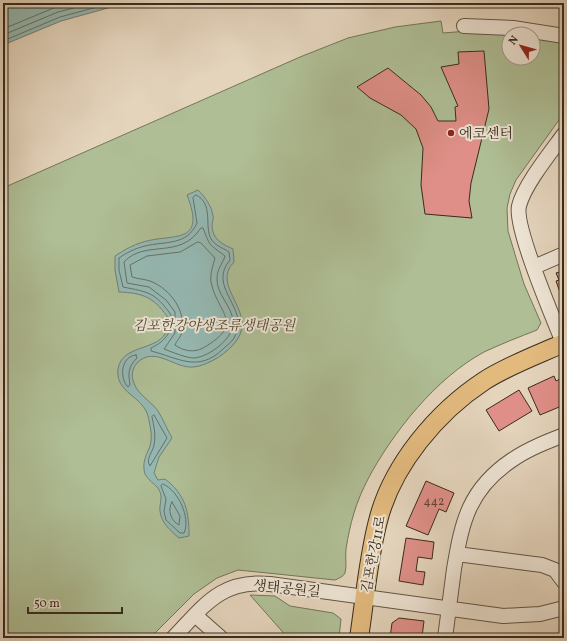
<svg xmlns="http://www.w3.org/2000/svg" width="567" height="641" font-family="Vollkorn,'Noto Serif KR',serif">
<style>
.green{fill:#afbe95;stroke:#747559}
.water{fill:#95b8b2;stroke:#708076}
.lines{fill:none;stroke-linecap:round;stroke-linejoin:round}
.shore{stroke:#667268;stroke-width:1}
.building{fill:#df8f88;stroke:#382c1d}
.minor-casing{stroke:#635645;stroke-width:16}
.major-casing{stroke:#382c1d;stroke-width:20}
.minor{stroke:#ede3d3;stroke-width:14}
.major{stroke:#e2ba7e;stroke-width:18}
.poi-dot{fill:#8f2418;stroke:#ede3d3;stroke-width:1.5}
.labels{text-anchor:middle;stroke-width:4;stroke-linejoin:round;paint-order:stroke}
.number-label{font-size:12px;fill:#624538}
.poi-label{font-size:14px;fill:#382c1d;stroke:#ede3d3;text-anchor:start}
.park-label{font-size:14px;font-style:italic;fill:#504935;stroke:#ede3d3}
.street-label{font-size:14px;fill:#382c1d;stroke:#ede3d3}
</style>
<rect width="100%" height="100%" fill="#e4d4bc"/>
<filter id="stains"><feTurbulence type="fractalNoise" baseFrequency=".005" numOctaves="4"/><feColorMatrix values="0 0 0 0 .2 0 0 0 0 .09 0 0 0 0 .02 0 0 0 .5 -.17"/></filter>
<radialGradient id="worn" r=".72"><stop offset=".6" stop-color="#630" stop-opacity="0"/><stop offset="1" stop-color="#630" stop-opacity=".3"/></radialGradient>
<!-- green -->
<path class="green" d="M441,21L443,33L468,31L509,34V58H533V36L564,42V113L516,180L510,194L507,208L508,231L524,284L541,323L537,330C519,337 501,344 484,352C436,378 393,432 368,479C356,502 350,523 346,549C345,556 347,566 345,573C343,577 339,578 335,580L238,570L217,578L194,594L150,638H3V188L300,57L348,38L395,27Z
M250,595L275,596L290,606L333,613L341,619L339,638H288Z"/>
<!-- water -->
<path class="water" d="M3,3H126L61,21L3,45Z
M198,190C204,196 212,206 213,216C214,219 212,222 212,225C212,239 222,244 233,249L234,262C210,286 257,311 237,340C228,353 209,365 194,367C174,369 155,345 137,363C132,369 131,376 134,383C138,395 151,401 158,411C163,419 167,429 172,438L159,457L154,473L158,480L165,479C186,495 189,512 189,536L179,538C171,531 161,523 160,511C159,503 164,497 158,488C153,482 144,478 144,469C143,460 147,454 150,446C153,437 150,425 148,416C143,396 115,393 118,369C122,343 161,352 167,329C168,325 167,320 167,316C153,297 143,293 119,292L115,270V256C124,250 133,245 143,242C173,233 207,246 187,195Z"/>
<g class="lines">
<!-- shore -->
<path class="shore" d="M3,29L56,7L70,3
M3,35L58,12L93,3
M3,41L60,17L112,3
M196,195C213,203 205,224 210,237C214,246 222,247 229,252L230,260C206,288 252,309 234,338C232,342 227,345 223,349C198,373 179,358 151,351V348C166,341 173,331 171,315C155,292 148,292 123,287L119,270V258C126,253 136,248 145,246C165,241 187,246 197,223L193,198Z
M203,228C211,248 208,243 225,256C224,261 217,269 217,278C216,294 232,306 233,321C235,338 209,357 194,358C186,358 172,352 164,349L175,333V312L166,300L149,287L127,283L124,262C145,239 180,260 200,229Z
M198,242L201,243L215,258C213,265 210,274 211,282C218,315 246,323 203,348C194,353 183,351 175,345C176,342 179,339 181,335C188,313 171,289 150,281C144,279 138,279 132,277L130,265L147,256L180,252Z
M136,355L137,358C128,367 128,373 130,385L128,387C119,378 121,356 136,355Z
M154,415L167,438L150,466C145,459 153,452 154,445C156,436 154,426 152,417Z
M163,484C178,490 191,518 184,533H180L166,520L164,511L166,499L161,486Z
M172,502L180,516L179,525C171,521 167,510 172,502Z"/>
</g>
<!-- building -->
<path class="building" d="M484,51L489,109L471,183L469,201L472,218L425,214L421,185L423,148L416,129L401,115L370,98L357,87L388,68L421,95L431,107L438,121H456L455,107L458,106L441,67L459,64L458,52Z
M563,271L564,297L562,298L556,281L559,280L556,273Z
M554,376L556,381L560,379L564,388V405L540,415L528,388Z
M519,390L532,411L499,431L486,410Z
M426,481L454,493L446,512L439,509L428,535L406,526Z
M406,538L434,542L432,559L418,557L416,571L425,572L423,585L399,581Z
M399,618L424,621L422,637L413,636V638H390L392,623Z"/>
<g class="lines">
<!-- minor casing -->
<g class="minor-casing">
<path id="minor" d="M464,26L513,28L564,36
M564,134C551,152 524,185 519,206C514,227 554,320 564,345
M534,267L564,254
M457,554L542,565L555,570L564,582
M195,615L221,638
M173,638C204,606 221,579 270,584L503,616L540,614L564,608
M445,638C448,615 451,592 454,569C462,521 469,489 512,460C528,449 546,442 564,435"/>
</g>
<!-- major casing -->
<g class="major-casing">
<path id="major" d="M359,638C365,599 368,559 378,521C392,465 437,412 484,381C509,365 537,355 564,343"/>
</g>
<!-- minor -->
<use href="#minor" class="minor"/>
<!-- major -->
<use href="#major" class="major"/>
</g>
<!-- markers -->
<circle class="poi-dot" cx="451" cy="133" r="4"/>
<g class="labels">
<!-- number labels -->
<g class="number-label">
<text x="434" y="505">442</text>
</g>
<!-- poi labels -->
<g class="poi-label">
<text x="459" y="138">에코센터</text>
</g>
<!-- park labels -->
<g class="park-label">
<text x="214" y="330">김포한강야생조류생태공원</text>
</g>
<!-- street labels -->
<g class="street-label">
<text transform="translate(373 554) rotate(-79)" y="5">김포한강11로</text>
<text transform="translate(287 588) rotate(6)" y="5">생태공원길</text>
</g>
</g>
<!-- margin -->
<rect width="567" height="641" fill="none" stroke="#e4d4bc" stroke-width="16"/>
<rect x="4" y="4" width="559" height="633" fill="none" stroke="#382c1d" stroke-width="2"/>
<rect x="8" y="8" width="551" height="625" fill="none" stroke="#382c1d"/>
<!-- north arrow -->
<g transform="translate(521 46) rotate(307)"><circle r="19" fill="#ede3d3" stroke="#a59a8a"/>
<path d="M0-3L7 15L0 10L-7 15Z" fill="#8f2418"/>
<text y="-6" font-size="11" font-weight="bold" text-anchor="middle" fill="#382c1d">N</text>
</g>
<!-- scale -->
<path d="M28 607v6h94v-6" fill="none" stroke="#382c1d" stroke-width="2"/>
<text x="34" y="607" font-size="12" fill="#382c1d" stroke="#ede3d3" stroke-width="3" paint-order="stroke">50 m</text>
<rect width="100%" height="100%" filter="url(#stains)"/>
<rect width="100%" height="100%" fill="url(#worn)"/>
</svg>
